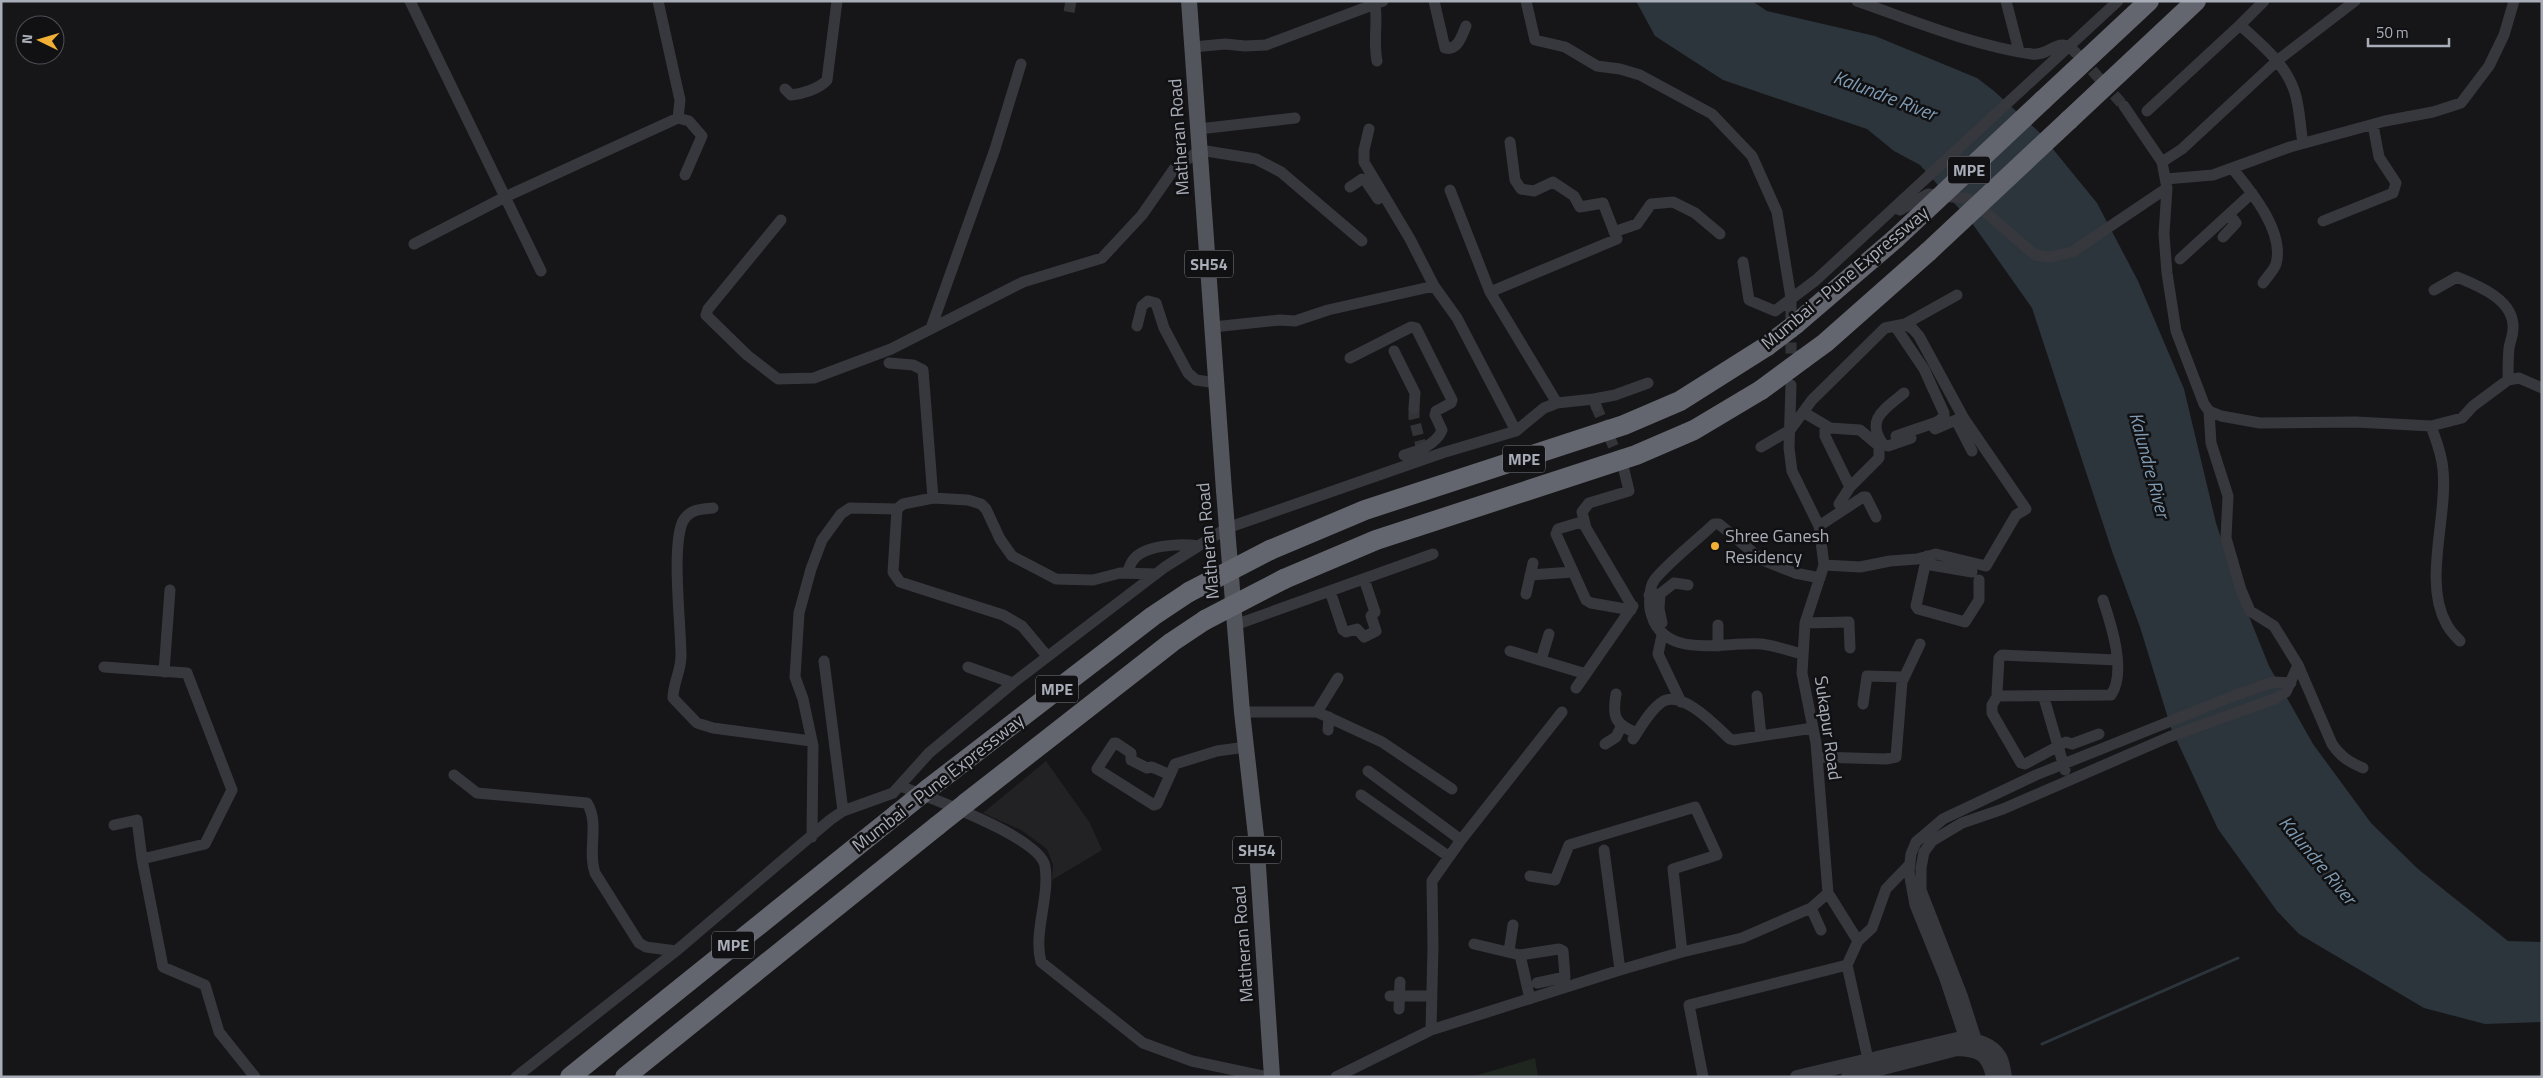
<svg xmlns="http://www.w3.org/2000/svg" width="2543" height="1078" font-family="'Titillium Web',sans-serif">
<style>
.built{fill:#222225}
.green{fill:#1e261f}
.water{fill:#2c353c}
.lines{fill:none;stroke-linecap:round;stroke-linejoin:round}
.stream{stroke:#2c353c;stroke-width:3}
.minor-tunnel{stroke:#333438;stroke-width:11;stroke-dasharray:11 5.5;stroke-linecap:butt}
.minor{stroke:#37383d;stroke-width:11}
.tertiary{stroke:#37383d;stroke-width:14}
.primary{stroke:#53555c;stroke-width:16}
.motorway{stroke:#63666e;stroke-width:20}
.motorway-bridge{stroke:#63666e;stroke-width:20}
.poi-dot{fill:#f2b134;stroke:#111113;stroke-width:2}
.labels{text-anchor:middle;stroke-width:5;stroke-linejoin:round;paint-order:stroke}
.shield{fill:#111113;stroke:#7b7e86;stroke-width:1}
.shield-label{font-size:16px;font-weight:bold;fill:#a8adb8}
.street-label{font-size:18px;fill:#a8adb8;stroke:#111113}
.poi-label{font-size:18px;fill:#a8adb8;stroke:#111113;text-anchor:start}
.water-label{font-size:19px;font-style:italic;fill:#7f9bb3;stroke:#111113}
</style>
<rect width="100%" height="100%" fill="#161618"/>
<!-- built -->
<path class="built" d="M1046,761L1090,823L1102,850L1052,880L1053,865L1047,849L1021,830L983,813Z"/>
<!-- green -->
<path class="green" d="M1535,1058L1538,1077H1471Z"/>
<!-- water -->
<path class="water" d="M1636,1H1752L1767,11L1875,36L1977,78L1994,91L2039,132L2097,203L2138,281L2184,389L2216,523L2238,589L2269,666L2313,744L2371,823L2418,869L2508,941L2542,942V1022L2485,1024L2424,1008L2299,934L2277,911L2218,829L2171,728L2140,627L2113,554L2032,308L1972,223L1920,165L1894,151L1867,129L1723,80L1655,36Z"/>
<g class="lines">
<!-- stream -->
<path class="stream" d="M2042,1044L2238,958"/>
<!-- minor-tunnel -->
<path class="minor-tunnel" d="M1069,12L1071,1
M2081,58L2124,106
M1791,326V370
M1596,406L1621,464
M1414,408V418L1421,446"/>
<!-- minor -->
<path class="minor" d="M410,1L541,271
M658,1L680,100L678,118
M1434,1L1445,48C1458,51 1462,35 1466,26
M1526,1L1535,40L1565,47L1597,66L1620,69L1640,75L1712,114L1752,156L1777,212L1791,298V318
M1857,1C1914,21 1972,45 2032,54C2051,57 2058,33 2076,53
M2006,1L2019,51
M1375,4C1378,24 1373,40 1377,61
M2240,25L2264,1
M1193,47L1225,44L1245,46L1266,45L1383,1
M785,89L791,95C802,94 819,89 827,80L837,1
M2124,106L2162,162L2167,188L2164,234L2167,273L2176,331L2204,404L2209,411L2221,416L2260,423L2356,422L2431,426L2462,418L2473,406L2508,380L2519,378L2542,388
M2147,111L2240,25C2262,45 2286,64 2295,93C2300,109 2300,127 2303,143
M1199,129L1295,118
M1369,129L1364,150V162L1410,239L1434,286
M2162,162L2182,149L2278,60L2355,1
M2232,168C2251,191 2285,232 2276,264C2274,270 2267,277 2263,283
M2166,179L2213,175L2290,147L2385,121L2433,112L2461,103L2489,66L2504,35L2514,1
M1350,187L1362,179L1365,180L1378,199
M1450,190L1490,292L1557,403L1594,399L1596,406
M1900,210L1928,194L1970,199L2035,255L2050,257L2072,252L2167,188
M781,220L708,309L706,315L747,355L778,379L814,378L891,349L1023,282L1102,258L1142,215L1174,169L1200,150L1256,159L1281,172L1362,241
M2323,221L2393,193L2396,183L2379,157L2373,125
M1614,232L1637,224L1651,204L1673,202L1695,213L1720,234
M2223,237L2236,223L2229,214
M414,244L505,197L678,118L689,121L702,136L685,175
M2180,259L2252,193
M1743,262L1749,300L1775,311L1816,280L2118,1
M2434,290L2457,277C2479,286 2515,300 2513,329C2513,335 2510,342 2509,348C2508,359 2508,369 2508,380
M1490,292L1617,239L1603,203L1580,207L1574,196L1553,182L1534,191L1521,189L1515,180L1510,142
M1905,324L1957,295
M1137,326L1142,306L1148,301L1156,303L1164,328L1188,373L1196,380L1217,383
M1895,326L1924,369L1944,413V417L1937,422L1896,436
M1213,327L1280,320L1295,321L1328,310L1434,286L1457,318L1516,431
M931,328L995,149L1021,64
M1394,351L1415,393L1414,408
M1350,358L1411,327L1416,328L1452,400L1451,403L1436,411L1435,415L1442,430C1437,444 1417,452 1404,455
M889,363L913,365L923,370L933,498L903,504L897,509L893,572L900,582L1003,615L1022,626L1047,656
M1791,385L1789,448L1792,471L1819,526L1824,565L1805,623L1802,673L1816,743L1828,893L1858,941L1847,965L1870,1068
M1904,393C1885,409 1865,419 1883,444L1888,446L1911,438
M1594,399L1615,395L1648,383
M2209,411L2211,443L2228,496L2226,538L2241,590L2250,611L2274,626L2298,665L2332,744C2341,757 2349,762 2363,768
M1803,412L1830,428L1860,430L1879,446V458L1850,487L1839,504
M1956,420L1972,451
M1825,426V436L1850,487
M2431,426C2436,440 2442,454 2443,470C2448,515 2423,582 2446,623C2449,630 2455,636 2460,641
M1935,429L1963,417
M1761,447L1790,430L1812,400L1885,328L1905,324L1913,329L1919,336L1963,417L2026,509L2016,515L1986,566L1936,554L1917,559L1890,561L1860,567L1824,565
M1624,470L1629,491L1589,503L1582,512L1586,528L1632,606
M933,498L968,500L981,504L986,509L1000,539L1012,556L1056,579L1093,580L1120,573L1156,574
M713,508C701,509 690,509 683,521C671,546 681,625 681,656C681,671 673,683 673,698L697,723L713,728L811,741
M1585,525L1578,523L1558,529L1556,534L1586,600L1591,603L1631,610
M1819,526L1863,497H1866L1876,517
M1927,556L1916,606L1918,609L1965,622L1979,600V580
M1925,564L1972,572
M1127,573C1129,568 1131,562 1134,559C1145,545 1182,543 1198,546
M1530,575L1573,572
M1330,591L1343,630L1346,632L1357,629L1364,637L1376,631L1371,616L1375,612L1364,579
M1526,594L1533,563
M1660,594L1674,583L1688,585
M1649,595L1660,594L1659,609L1662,623
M2103,600C2111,624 2127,672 2111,695L2000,696L1997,693L1999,658L2002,655L2117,660
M1805,623L1849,622L1850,648
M1235,625L1433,554
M1662,635L1658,654L1681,702
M1718,646V625
M1510,651L1586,674
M1802,654C1789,651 1774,645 1761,644C1723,641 1660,662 1650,609C1649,599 1649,587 1655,579C1672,559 1695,542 1714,524H1719L1762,560L1795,573L1820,578
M1541,660L1549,634
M824,661L843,811
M104,667L187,673L232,790L205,844L142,859L163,967L205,985L219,1032L255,1077
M968,667L1013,683
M164,672L170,590
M1576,688L1633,606
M1616,694C1612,717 1615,725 1637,733
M1998,695L1992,705V713L2021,763L2025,764L2066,742L2072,744L2099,734
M1757,696L1761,736
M2044,698L2065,770
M1863,704L1867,676L1903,677
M1242,712H1317L1382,742L1452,789
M1317,712L1338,678
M1328,730L1329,717
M1633,739C1641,727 1650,710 1662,702C1682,689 1717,727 1730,739L1734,740L1813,728
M1605,744L1616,737L1621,727
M1817,757L1886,759L1896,757L1902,682L1920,644
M1368,771L1461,840
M454,775L477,793L587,803C600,824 587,850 595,873L639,943L646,947L676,951
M1170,775L1152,767L1147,768L1131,760V753L1116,743H1114L1097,769L1154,805L1157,804L1175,764L1217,751L1246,747
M900,786C928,797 1040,837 1045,866C1050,898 1033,932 1041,962L1143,1043L1192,1061L1267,1077
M1361,795L1448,856
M114,825L137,820L142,859
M812,837L813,746L803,699L795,677L799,613L811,569L822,540L841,514L850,508L897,509
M1604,850L1620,970
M1530,876L1555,880L1569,845L1695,807L1717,855L1673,869L1682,952
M1811,908L1821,930
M1858,941L1872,928L1886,889L1910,864
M1474,944L1520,955L1530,999
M1509,951L1513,925
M1520,955L1559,949L1563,951L1565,977L1537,983
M1390,996H1431
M1399,1009L1400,982
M1431,1030L1433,947L1432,881L1461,840L1562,712
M1967,1045L1945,979L1915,905L1909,872L1911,854L1916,842L1943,819L2036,775L2236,695L2273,682L2291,683
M1979,1048L1962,995L1921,890V868L1924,852L1932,841L1962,823L2003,809L2169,737L2277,698L2286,692L2298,665
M516,1077L676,951L830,820L843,811L893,793L929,753L1013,683L1165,567L1227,528L1442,453L1516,431L1544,408L1557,403
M1336,1077L1431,1030L1620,970L1682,952L1742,938L1811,908L1828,893
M1703,1077L1689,1005L1847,965"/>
<!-- tertiary -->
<path class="tertiary" d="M1797,1077L1957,1039C1972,1039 1991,1042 2000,1057C2003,1062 2004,1071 2005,1077
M1848,1077L1957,1049C1980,1050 1988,1054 1993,1077"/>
<!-- primary -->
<path class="primary" d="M1189,1L1224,491L1242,712L1256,836L1272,1077"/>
<!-- motorway -->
<path class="motorway" d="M2043,100L2149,1
M2069,120L2196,1
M1796,324L1895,239
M1803,359L1825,343L1928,252
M1270,550L1365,510L1624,425L1680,401L1767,346
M1284,579L1376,540L1636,455L1694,430L1761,390
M928,789L1153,616L1189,592
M966,803L1172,642L1205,620
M570,1077L897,814
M625,1077L937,826"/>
<!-- motorway-bridge -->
<path class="motorway-bridge" d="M1895,239L2043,100
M1928,252L2069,120
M1767,346L1796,324
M1761,390L1803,359
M1189,592L1270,550
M1205,620L1284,579
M897,814L928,789
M937,826L966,803"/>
</g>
<!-- markers -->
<circle class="poi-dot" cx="1715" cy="546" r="5"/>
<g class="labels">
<!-- shield labels -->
<g class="shield">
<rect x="1948" y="156.5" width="42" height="27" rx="4"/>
<rect x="1185" y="250.5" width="48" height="27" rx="4"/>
<rect x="1503" y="445.5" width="42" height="27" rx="4"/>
<rect x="1036" y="675.5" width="42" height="27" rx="4"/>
<rect x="1233" y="836.5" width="48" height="27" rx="4"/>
<rect x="712" y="931.5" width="42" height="27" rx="4"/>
</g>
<g class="shield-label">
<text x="1969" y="176">MPE</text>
<text x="1209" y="270">SH54</text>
<text x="1524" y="465">MPE</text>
<text x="1057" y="695">MPE</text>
<text x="1257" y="856">SH54</text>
<text x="733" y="951">MPE</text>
</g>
<!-- street labels -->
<g class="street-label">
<text transform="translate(1179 137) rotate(-94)" y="6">Matheran Road</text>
<text transform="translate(1845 278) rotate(-40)" y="6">Mumbai - Pune Expressway</text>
<text transform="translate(1208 541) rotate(-95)" y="6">Matheran Road</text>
<text transform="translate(1828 728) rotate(82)" y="6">Sukapur Road</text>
<text transform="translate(938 783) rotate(-38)" y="6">Mumbai - Pune Expressway</text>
<text transform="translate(1243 944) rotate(-94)" y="6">Matheran Road</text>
</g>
<!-- poi labels -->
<g class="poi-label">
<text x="1725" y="542">Shree Ganesh<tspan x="1725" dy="21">Residency</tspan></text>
</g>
<!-- water labels -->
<g class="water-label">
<text transform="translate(1885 95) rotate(21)" y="7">Kalundre River</text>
<text transform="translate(2150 465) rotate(75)" y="7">Kalundre River</text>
<text transform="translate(2318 860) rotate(50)" y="7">Kalundre River</text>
</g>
</g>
<!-- border -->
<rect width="2543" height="1078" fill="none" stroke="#a8adb8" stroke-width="5"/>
<!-- north arrow -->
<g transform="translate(40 40) rotate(275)"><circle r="24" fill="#111113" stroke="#4d4f55"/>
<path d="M0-4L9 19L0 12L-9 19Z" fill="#f2b134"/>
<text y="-8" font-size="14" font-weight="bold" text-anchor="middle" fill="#a8adb8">N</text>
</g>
<!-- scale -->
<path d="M2368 38v8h81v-8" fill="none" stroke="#a8adb8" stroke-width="2.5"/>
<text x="2376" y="38" font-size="15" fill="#a8adb8" stroke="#111113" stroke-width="4" paint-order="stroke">50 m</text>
</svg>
